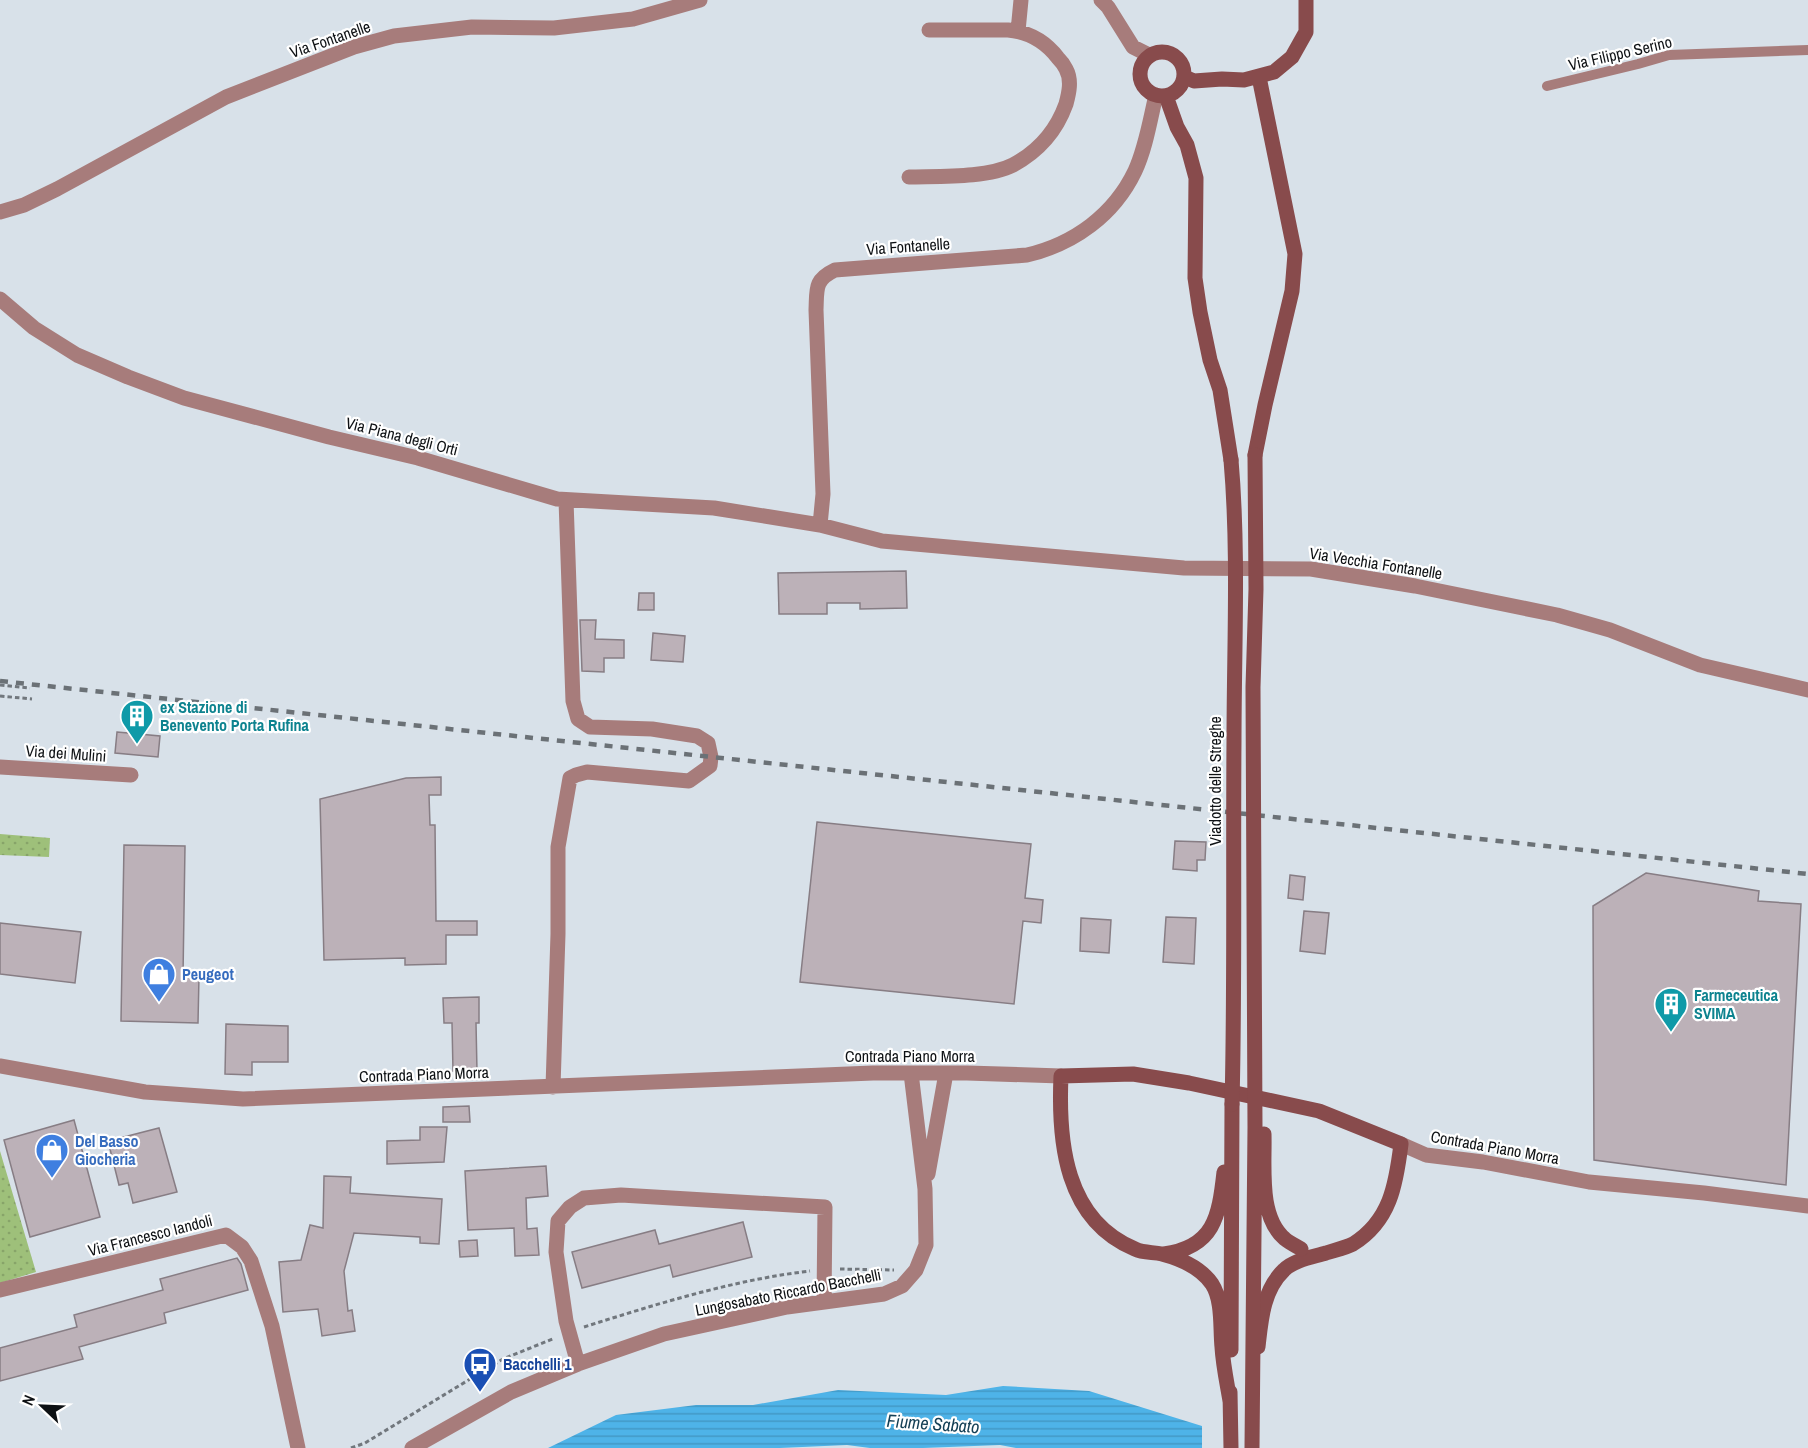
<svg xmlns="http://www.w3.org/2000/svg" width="1808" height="1448" font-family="'Archivo Narrow',sans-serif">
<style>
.grass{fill:url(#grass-dots)}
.water{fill:url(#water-rules)}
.building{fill:#bcb1b8;stroke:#877d84;stroke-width:1.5}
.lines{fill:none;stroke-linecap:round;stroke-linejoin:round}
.path{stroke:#71777d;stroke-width:3;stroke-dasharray:4.5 3;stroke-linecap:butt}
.lane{stroke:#a77c7b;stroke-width:10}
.street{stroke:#a77c7b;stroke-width:15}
.secondary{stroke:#884b4c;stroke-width:15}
.rail{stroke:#6b7176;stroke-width:4.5;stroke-dasharray:8 8;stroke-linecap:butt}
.secondary-bridge{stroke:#884b4c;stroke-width:15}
.labels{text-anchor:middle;stroke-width:4.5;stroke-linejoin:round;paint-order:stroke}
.street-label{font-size:16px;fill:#0e1114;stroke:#fff}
.culture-label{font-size:16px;font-weight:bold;fill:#0d838f;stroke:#fff;text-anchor:start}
.shop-label{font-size:16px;font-weight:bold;fill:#366cbe;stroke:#fff;text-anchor:start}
.transit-label{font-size:16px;font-weight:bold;fill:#164399;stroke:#fff;text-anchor:start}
.water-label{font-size:18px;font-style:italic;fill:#154056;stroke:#fff}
</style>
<defs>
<pattern id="grass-dots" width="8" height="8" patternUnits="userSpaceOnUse" patternTransform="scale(1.5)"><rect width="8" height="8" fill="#9ec07a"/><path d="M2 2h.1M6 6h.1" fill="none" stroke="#87a469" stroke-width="1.8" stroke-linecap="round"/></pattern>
<pattern id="water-rules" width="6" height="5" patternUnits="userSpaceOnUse" patternTransform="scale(1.5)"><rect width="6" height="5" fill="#4eb3e8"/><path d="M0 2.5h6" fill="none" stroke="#4399c6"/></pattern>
</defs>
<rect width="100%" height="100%" fill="#d8e1e9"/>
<!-- grass -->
<path class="grass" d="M0,834L50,838L49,857L0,855Z
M0,1151L36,1272L0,1283Z"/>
<!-- water -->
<path class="water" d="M1003,1386L1089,1391L1202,1426V1448H1016L1000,1445L923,1448H870L847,1445L780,1448H548L616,1415L696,1405H753L838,1390L946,1395Z"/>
<!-- building -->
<path class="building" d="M906,571L907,608L860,609V603H827V614H779L778,573Z
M639,593H654V610H638Z
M580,620H596L595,639L624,640V658H604V672L582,671Z
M653,633L685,636L683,662L651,660Z
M117,732L160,736L158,757L115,753Z
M441,777V795H429L430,825H435L436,921H477V935H446V964L405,965V958L324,960L320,799L406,778Z
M817,822L1031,844L1025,898L1043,900L1041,923L1023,921L1014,1004L800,982Z
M1175,841L1206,842L1205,860H1197V871L1173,869Z
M124,845L185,846L183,976H199L198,1023L121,1021Z
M1646,873L1759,891L1758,901L1801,904L1786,1185L1594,1160L1593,906Z
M1290,875L1305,877L1303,900L1288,898Z
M1304,911L1329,913L1325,954L1300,951Z
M1166,917L1196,918L1194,964L1163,962Z
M1081,918L1111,920L1109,953L1080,951Z
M0,923L81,932L75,983L0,974Z
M479,997V1023H476L477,1071H453L452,1023H444L443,998Z
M226,1024L288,1026V1062H252V1075L225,1074Z
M469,1106L470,1122H443V1107Z
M74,1120L100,1217L30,1237L4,1140Z
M420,1127H447L444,1162L387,1164V1141L420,1140Z
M159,1128L177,1192L133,1203L128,1183L119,1185L108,1141Z
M546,1166L548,1196L526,1198L527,1229L537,1228L539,1255L515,1256L514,1228L468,1230L465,1171Z
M324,1176L351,1177L350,1193L442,1199L439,1244L420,1243V1237L354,1233L344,1271L348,1311L352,1310L355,1331L322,1336L318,1309L283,1312L279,1262L301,1260L310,1225L323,1228Z
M743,1222L752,1257L673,1277L670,1265L582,1288L572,1252L655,1230L659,1244Z
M477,1240L478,1256L460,1257L459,1241Z
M237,1258L241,1264L248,1290L164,1313L166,1323L79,1347L83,1359L0,1381V1348L77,1327L74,1315L163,1290L160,1279Z"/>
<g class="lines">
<!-- path -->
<path class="path" d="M0,685L30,688
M0,696L32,699
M840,1269L894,1270
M584,1327C657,1304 733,1280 810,1271
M351,1448L365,1443L503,1359L555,1338"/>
<!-- lane -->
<path class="lane" d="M1547,86L1638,64L1669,55L1808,50"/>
<!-- street -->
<path class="street" d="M1101,0L1108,7L1133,47L1149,55
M1018,31L1021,0
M909,177C938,176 988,178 1013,165C1039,151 1056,132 1066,104C1069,93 1072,80 1066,69C1064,65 1061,61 1058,58C1045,41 1029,32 1008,30H929
M0,212L24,205L57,189L226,97L354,47L394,36L472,27L554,28L633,19L700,0
M0,299L34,328L77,355L128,377L184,398L329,437L418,458L557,499L714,508L820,525L882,541L1184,568L1311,569L1415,586L1557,615L1610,630L1700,665L1808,690
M820,525L823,494L816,310C817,289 814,280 835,270L1027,255C1074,244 1114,215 1135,171C1146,147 1150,120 1156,95
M0,767L131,775
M0,1066L145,1092L243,1099L873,1073H967L1061,1076
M553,1087L558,934V847L570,778L576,775L587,772L689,781L710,766L711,757L708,743L697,736L652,729L590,727L578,719L573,701L566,500
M1401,1144L1426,1155L1483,1162L1589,1182L1704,1193L1808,1206
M928,1174L946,1073
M0,1290L226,1235L242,1247L251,1261L272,1326L298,1448
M578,1364L566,1321L556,1252L558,1221L570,1207L584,1198L621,1195L825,1207L824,1302
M412,1448L511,1392L578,1364L664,1334L787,1307L884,1294L902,1286L916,1270L926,1245L925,1189L911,1073"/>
<!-- secondary -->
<path class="secondary" d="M1140 74a22 22 0 1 1 44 0a22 22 0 1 1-44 0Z
M1185,77L1194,81L1222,79L1244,80L1274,72L1292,57L1306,32V0
M1166,96L1177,127L1187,145L1196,178L1195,278L1200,312L1210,360L1220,390L1231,460
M1255,455L1265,405L1292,291L1295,254L1259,77
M1164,1254C1214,1247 1219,1217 1224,1172
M1231,1350L1232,1104
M1230,1392L1231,1448
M1230,1401C1227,1383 1223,1365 1222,1347C1220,1328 1223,1301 1212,1284C1201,1268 1181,1259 1162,1254C1153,1252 1143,1253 1135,1249C1065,1220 1058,1142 1061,1076L1133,1074L1189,1083L1319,1111L1401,1144C1396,1185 1390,1221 1353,1244C1345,1248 1335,1250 1326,1253C1313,1257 1294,1260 1284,1270C1263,1290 1261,1320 1258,1347"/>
<!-- rail -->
<path class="rail" d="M0,681L1808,874"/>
<!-- secondary-bridge -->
<path class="secondary-bridge" d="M1231,460C1239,553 1234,647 1234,741C1233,862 1235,983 1232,1104
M1264,1134C1265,1167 1258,1216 1285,1239C1290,1243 1296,1246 1301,1249
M1252,1448L1255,1127L1253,687L1256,589L1255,455"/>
</g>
<!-- icons -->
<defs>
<g id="building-pin" transform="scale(1.725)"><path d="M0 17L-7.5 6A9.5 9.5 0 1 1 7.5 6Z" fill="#0f9aa8" stroke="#fff"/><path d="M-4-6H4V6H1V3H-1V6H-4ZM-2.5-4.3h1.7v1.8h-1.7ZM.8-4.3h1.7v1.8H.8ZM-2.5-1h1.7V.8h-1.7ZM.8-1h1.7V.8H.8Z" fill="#fff"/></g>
<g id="shop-pin" transform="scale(1.725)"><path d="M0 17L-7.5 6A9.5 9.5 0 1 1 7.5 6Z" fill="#3f7fe0" stroke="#fff"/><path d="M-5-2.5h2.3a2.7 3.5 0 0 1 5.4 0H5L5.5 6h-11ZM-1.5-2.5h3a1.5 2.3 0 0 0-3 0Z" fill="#fff"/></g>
<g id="bus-pin" transform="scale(1.725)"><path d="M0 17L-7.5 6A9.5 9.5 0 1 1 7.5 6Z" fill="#1a4fb4" stroke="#fff"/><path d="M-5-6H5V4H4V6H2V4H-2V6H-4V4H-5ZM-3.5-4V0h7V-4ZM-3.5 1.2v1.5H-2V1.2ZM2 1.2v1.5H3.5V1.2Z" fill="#fff"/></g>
</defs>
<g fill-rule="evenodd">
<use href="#building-pin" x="137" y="716"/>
<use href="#shop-pin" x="159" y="974"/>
<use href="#building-pin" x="1671" y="1004"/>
<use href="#shop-pin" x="52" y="1150"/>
<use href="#bus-pin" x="480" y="1364"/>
</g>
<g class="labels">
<!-- street labels -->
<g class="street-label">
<text transform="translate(330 39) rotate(-19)" y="6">Via Fontanelle</text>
<text transform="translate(1620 53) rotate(-13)" y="6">Via Filippo Serino</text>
<text transform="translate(908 246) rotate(-4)" y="6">Via Fontanelle</text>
<text transform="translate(402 436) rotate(14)" y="6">Via Piana degli Orti</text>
<text transform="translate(1376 563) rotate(9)" y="6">Via Vecchia Fontanelle</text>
<text transform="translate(66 753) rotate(4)" y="6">Via dei Mulini</text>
<text transform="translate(1215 781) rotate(-90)" y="6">Viadotto delle Streghe</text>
<text x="910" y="1062">Contrada Piano Morra</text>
<text transform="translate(424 1074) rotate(-2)" y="6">Contrada Piano Morra</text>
<text transform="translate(1495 1147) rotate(10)" y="6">Contrada Piano Morra</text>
<text transform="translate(150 1235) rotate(-14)" y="6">Via Francesco Iandoli</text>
<text transform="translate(788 1292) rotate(-11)" y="6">Lungosabato Riccardo Bacchelli</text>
</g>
<!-- culture labels -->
<g class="culture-label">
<text x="160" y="713">ex Stazione di<tspan x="160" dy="18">Benevento Porta Rufina</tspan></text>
<text x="1694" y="1001">Farmeceutica<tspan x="1694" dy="18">SVIMA</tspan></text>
</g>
<!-- shop labels -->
<g class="shop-label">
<text x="182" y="980">Peugeot</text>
<text x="75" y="1147">Del Basso<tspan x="75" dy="18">Giocheria</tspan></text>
</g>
<!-- transit labels -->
<g class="transit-label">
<text x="503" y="1370">Bacchelli 1</text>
</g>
<!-- water labels -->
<g class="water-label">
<text transform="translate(933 1424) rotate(4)" y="6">Fiume Sabato</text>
</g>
</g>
<!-- north arrow -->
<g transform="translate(42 1406) rotate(293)" stroke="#ffffff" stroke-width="4.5" paint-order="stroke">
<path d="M0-4.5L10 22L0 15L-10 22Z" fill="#0e1114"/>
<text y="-9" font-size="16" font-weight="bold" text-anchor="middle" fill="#0e1114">N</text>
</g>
</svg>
